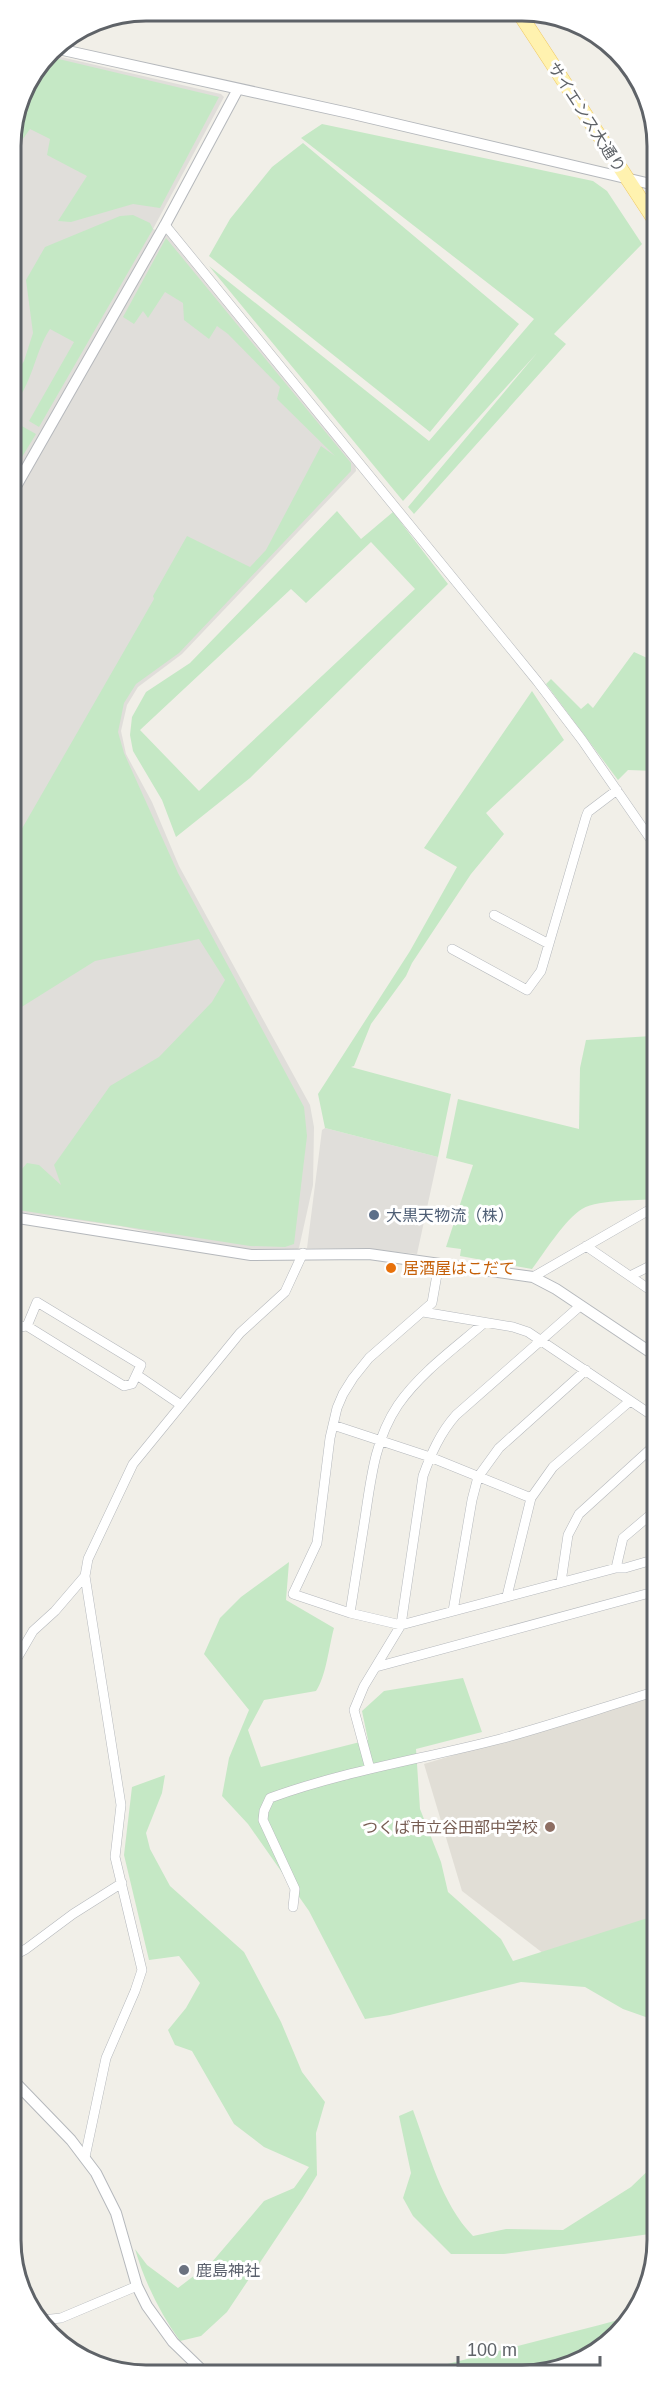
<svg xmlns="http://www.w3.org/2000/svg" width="668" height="2386" font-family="Helvetica,'Noto Sans JP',sans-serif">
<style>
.industrial{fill:#e0deda}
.education{fill:#e1ded6}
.green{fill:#c5e8c5;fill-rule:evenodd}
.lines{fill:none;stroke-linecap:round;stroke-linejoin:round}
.minor-casing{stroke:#b5b8bc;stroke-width:10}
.tertiary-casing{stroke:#b5b8bc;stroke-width:12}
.primary-casing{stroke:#f2c960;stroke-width:15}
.minor{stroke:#fff;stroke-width:9}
.tertiary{stroke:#fff;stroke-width:10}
.primary{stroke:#fff2af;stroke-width:14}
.service-dot{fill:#5c6f8a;stroke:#fff;stroke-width:2}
.food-dot{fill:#e8710a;stroke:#fff;stroke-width:2}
.education-dot{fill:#8d6e63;stroke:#fff;stroke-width:2}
.worship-dot{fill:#6b7280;stroke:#fff;stroke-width:2}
.labels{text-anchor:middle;stroke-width:6;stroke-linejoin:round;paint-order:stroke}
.street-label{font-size:16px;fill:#5f6368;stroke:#fff}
.service-label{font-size:16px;fill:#4e5e75;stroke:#fff;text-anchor:start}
.food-label{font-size:16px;fill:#c56008;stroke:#fff;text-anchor:start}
.education-label{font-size:16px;fill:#785e54;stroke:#fff;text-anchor:end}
.worship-label{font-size:16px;fill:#5b616d;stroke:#fff;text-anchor:start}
.rim{fill:none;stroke:#5f6368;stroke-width:3}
</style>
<rect width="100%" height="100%" fill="#f1efe8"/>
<!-- industrial -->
<path class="industrial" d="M48,54L221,94L224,97L153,229L170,236L355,463L356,471L182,654L138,687L127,705L121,731L126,754L152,802L179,866L310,1105L314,1127L313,1185L299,1248L296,1250H247L220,1247L120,1226L12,1211L11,138L21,94Z
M325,1128L438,1157L417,1254L356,1248H307L322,1130Z"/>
<!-- education -->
<path class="education" d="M657,1695V1932L561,1967L462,1891L424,1764Z"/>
<!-- green -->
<path class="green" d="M46,56L219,97L160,208L133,204L71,222L58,221L87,176L47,155L50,139L30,129L20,143L11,138L21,94Z
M322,124L593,181L607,191L642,244L554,334L566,344L414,514L408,507L537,353L403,501L209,266L429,441L534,319L301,138Z
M303,143L519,324L430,432L209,256L230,219L272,167Z
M133,215L150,223L153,229L39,427L29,421L74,342L50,329C34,353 33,385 11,408V382L24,361L33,333L26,280L45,247L120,216Z
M166,238L351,463V471L179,653L136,684L124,703L118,732L124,753L178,873L304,1107L307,1136L294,1244L285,1247L250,1246L12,1209V1181L27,1163L39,1165L61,1185L54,1165L110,1086L159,1057L212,1002L225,980L199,939L95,961L12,1013V846L154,599L153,596L187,536L250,567L266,550L321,446L335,456L277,399L280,387L228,334L217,326L209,339L184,320L183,303L165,292L148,318L143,311L134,324L123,317Z
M11,420L36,434L11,475Z
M337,511L361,539L393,512L448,584L250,778L176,837L162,800L133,751L130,735L132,717L146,692L190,663ZM371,542L415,589L199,791L140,730L291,589L306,603Z
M634,652L656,662V771L628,770L618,780L546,684L551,679L581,709L588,703L593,708Z
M532,691L564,740L486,813L504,834L471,874L412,963L406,976L371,1024L354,1066L351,1067L451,1094L438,1157L325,1128L318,1094L410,951L457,867L424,848Z
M652,1036L656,1038V1199C636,1201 594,1199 579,1211C561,1225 545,1252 532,1269L460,1256L461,1249L446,1247L473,1165L446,1158L458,1099L579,1129L580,1068L586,1040Z
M289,1562L286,1600L334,1628C329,1646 326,1677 316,1691L264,1700L248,1730L261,1767L368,1740L362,1711L384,1691L463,1678L482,1732L416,1749L420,1809L441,1862L448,1892L501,1939L513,1961L657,1915V2021L623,2009L585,1987L521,1982L390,2015L365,2019L309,1911L248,1824L222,1796L229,1758L249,1710L204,1654L220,1618L241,1597Z
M165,1775L162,1793L146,1833L150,1849L170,1886L244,1952L281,2022L302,2072L325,2102L316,2133L317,2175L303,2198L227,2312L201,2336L180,2341C160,2313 145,2283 135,2249L147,2265L178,2288L212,2262L264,2201L294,2188L309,2167L264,2147L234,2124L192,2051L175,2045L168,2030L186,2008L200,1983L179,1956L149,1960L124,1855L132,1787Z
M413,2110C429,2153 441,2203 473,2236L506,2229L563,2230L631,2187L657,2162V2233L504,2254H451L413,2216L403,2198L411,2173L399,2116Z
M629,2317L624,2329L548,2373H423L424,2370C492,2352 560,2336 629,2317Z"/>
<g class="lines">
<!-- minor casing -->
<g class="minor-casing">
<path id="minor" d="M165,225L537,681L582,740L656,847
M494,915L549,944
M452,949L527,990L541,971L586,817L588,812L617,790
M586,1246L656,1294
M439,1263L432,1303L369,1358L353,1378L343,1394L337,1408L330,1438L317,1543L293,1594L350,1613L401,1625L616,1568H625L656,1559
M630,1276L656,1263
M533,1277L656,1206
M37,1302L141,1365L132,1384L124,1386L27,1326Z
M423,1312L513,1327L528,1332L656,1418
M12,1328L27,1326
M137,1375L181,1405
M333,1425L430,1457L531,1498
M616,1568L623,1538L656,1510
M85,1576L121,1805L115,1857L142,1970L135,1991L106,2058L85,2157
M561,1582L568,1535L579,1514L656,1444
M507,1596L531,1498L553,1467L630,1401
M453,1611L472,1500L478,1477L499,1448L586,1370
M350,1613C355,1582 360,1550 365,1518C371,1478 375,1439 398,1405C420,1373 455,1348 484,1323
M12,1667L33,1631L55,1611L85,1576L88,1559L133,1464L240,1333L285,1292L303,1253
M376,1667L657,1591
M370,1769L354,1710L364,1686L401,1625L423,1476C431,1454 440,1433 456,1415L580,1306
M293,1907L295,1889L263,1820L264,1811L270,1798C344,1771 423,1759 500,1739C552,1725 604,1707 657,1691
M13,1956L26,1949L73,1914L122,1883
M42,2320L61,2318L137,2286"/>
</g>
<!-- tertiary casing -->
<g class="tertiary-casing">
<path id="tertiary" d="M54,48L349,113L655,185
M11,495L165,225L238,89
M12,1217L251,1255L369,1254L533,1277L556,1289L656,1356
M13,2080L71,2140L96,2173L116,2213L137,2286L147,2306L173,2342L205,2373"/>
</g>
<!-- primary casing -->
<g class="primary-casing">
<path id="primary" d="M519,13L655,221"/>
</g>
<!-- minor -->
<use href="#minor" class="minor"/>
<!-- tertiary -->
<use href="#tertiary" class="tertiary"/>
<!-- primary -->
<use href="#primary" class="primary"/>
</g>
<!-- markers -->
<circle class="service-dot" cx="374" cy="1215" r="6"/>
<circle class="food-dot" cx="391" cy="1268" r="6"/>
<circle class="education-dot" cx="550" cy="1827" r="6"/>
<circle class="worship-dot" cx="184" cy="2270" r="6"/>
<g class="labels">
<!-- street labels -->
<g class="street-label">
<text transform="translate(587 117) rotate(57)" y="6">サイエンス大通り</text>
</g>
<!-- service labels -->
<g class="service-label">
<text x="386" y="1221">大黒天物流（株）</text>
</g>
<!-- food labels -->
<g class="food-label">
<text x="403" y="1274">居酒屋はこだて</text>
</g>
<!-- education labels -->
<g class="education-label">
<text x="538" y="1833">つくば市立谷田部中学校</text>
</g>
<!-- worship labels -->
<g class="worship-label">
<text x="196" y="2276">鹿島神社</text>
</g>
</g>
<!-- crop -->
<path d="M0 0H668V2386H0ZM146 21H522A125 125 0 0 1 647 146V2240A125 125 0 0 1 522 2365H146A125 125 0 0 1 21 2240V146A125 125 0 0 1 146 21Z" fill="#fff" fill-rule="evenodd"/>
<path class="rim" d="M146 21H522A125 125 0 0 1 647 146V2240A125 125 0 0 1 522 2365H146A125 125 0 0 1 21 2240V146A125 125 0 0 1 146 21Z"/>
<!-- scale -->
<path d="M458 2356v9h142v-9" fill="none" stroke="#5f6368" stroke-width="3"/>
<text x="467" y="2356" font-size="18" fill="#5f6368" stroke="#ffffff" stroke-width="4.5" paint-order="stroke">100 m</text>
</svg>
